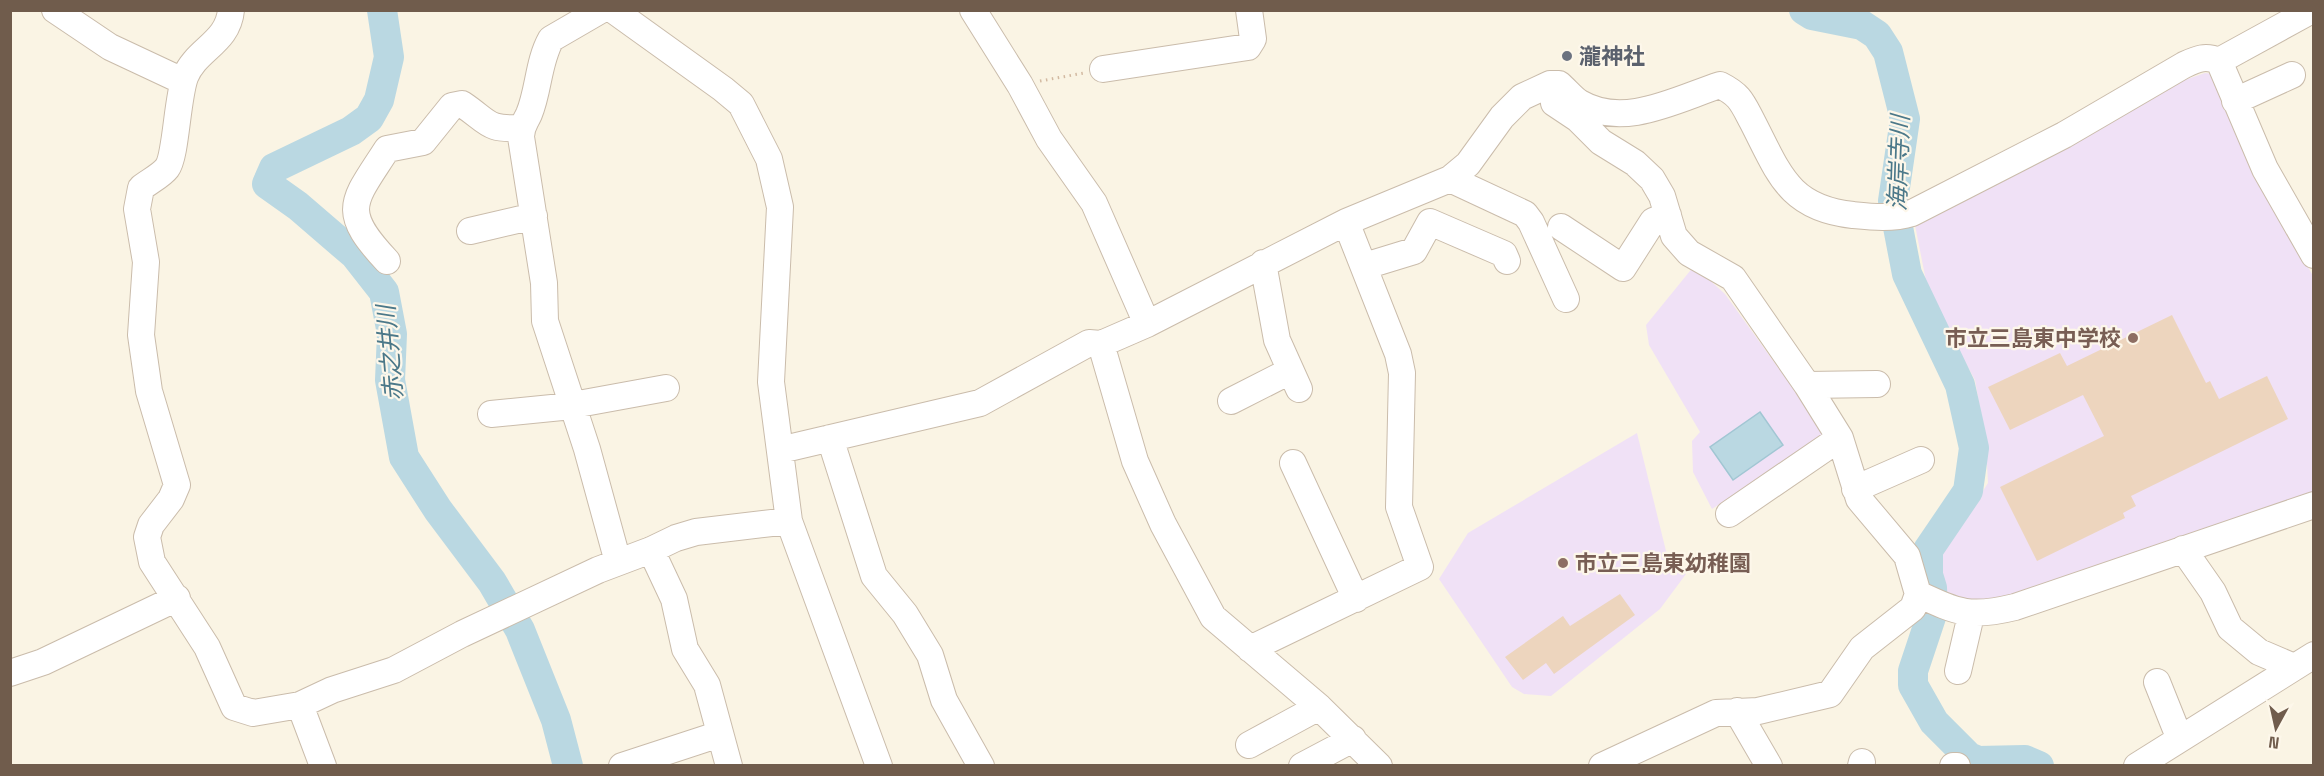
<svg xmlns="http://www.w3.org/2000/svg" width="2324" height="776" font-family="'Space Grotesk','Noto Sans JP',sans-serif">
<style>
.education{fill:#f0e1f6}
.water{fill:#bad8e2;stroke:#a1c6d3;stroke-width:1.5}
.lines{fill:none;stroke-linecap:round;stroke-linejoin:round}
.river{stroke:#bad8e2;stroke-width:30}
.building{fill:#edd5be}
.minor-casing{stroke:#cabcab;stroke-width:28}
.path{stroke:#d2b9a1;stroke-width:3;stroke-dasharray:1.5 4.5;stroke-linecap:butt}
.minor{stroke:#fff;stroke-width:26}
.worship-dot{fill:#6b7280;stroke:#fdf7ea;stroke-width:2}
.education-dot{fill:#8d6e63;stroke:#fdf7ea;stroke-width:2}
.labels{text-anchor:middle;stroke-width:4.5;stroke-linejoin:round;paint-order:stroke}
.worship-label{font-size:22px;font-weight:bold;fill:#5b616d;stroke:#fdf7ea;text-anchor:start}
.education-label{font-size:22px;font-weight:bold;fill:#785e54;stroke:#fdf7ea;text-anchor:end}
.water-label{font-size:24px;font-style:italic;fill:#4b7889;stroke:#fdf7ea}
</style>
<rect width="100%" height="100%" fill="#faf4e4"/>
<!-- education -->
<path class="education" d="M2205,73L2216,74L2261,183L2313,276V498L2000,604L1971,605L1946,595L1940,572L1943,554L1988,483L1986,444L1975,380L1929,296L1914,220L2179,82Z
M1694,266L1725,294L1826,434L1712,509L1693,472L1692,441L1700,432L1649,345L1646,325Z
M1637,433L1666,551L1686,574L1660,609L1551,696L1524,694L1512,687L1439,579L1468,533Z"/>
<!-- water -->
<path class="water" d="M1760,412L1783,445L1733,480L1710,447Z"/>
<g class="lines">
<!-- river -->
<path class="river" d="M382,10L389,57L379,100L369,118L351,131L274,168L267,184L298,206L355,255L384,292L392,334L390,380L404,457L438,510L492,582L520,630L556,720L568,766
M1804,10L1812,15L1862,25L1877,35L1888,52L1905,119L1893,201L1907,274L1960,385L1974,448L1968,491L1928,550V575L1932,588L1933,611L1913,671V685L1934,722L1969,757L1978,761L2025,760L2039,766"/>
</g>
<!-- building -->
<path class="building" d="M2172,315L2206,383L2210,381L2219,399L2267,376L2288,419L2131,496L2136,506L2123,513L2125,518L2037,561L2000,487L2104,436L2083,395L2010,430L1988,387L2060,353L2067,366Z
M1620,594L1635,615L1554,674L1546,663L1523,680L1505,657L1563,616L1570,626Z"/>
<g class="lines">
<!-- minor casing -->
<g class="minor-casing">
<path id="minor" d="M55,10L110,47L174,77L185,76
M231,10C228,43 196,49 185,77C177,99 176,156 167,168C161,176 148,182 141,188L137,209L146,262L141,335L149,391L177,485L171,499L151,525L147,537L152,562L207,647L234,707L253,713L300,705L332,690L394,670L462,634L598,570L651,550L676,538L696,532L789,521
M601,10L551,39C538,62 539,90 529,114C525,123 521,126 521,137L544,283L545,321L587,449L618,562
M613,10L723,89L741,104L769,159L780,207L771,382L789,521L879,766
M2219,61L2312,10
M1103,69L1248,47L1253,39L1249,10
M2235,101L2292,75
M1554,103L1578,119L1601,142L1635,163L1652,179L1662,196L1674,236L1689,253L1733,278L1807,385L1840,438L1859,499L1907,556L1918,594
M1450,179L1525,214L1531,222L1566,299
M1561,227L1623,268L1653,221L1668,215
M470,231L534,216
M387,261C339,210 353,202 387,149L423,142L452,106L462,104C489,122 486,130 521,128
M1263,263L1277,340L1299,389
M1365,266L1414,251L1430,222L1504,254L1507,261
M1147,324L1346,222L1450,179L1468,164L1502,117L1522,97L1550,84H1559C1566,90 1573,99 1580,103C1624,129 1677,99 1720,85C1740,95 1742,102 1752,121C1779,173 1788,208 1853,215C1873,217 1892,219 1912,213L2064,135L2184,65C2197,59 2205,55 2219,61L2265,169L2314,255
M1101,344L1135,461L1163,524L1213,617L1319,707L1379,766
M1807,385L1877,384
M1231,401L1290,371
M491,414L562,407L666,388
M830,438L874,576L905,614L930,655L944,700L981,766
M780,450L980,403L1089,343L1101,344L1147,324L1094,203L1049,139L1020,85L973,10
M1293,463L1356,599
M1855,489L1921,460
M1729,514L1840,438
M2183,549L2213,592L2230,628L2259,652L2294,667
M651,550L674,599L685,649L707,685L729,766
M1250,649L1420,567L1399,507L1402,373L1398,354L1346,222
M1958,671L1971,615
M10,673L43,662L177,598
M2157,682L2179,737
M300,705L323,766
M1737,711L1769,766
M1249,745L1319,707
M622,766L720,734
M1302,766L1353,739
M1602,766L1716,713L1758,711L1830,694L1862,648L1913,608L1918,594C1959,613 1970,618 2015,607L2314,505
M1861,766L1862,762
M1953,766H1957
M2137,766L2314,655"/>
</g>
<!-- path -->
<path class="path" d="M1040,81L1084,73"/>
<!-- minor -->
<use href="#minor" class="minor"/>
</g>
<!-- markers -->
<circle class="worship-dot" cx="1567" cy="56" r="6"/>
<g class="education-dot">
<circle cx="2133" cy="338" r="6"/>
<circle cx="1563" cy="563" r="6"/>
</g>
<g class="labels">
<!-- worship labels -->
<g class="worship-label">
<text x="1579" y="64">瀧神社</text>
</g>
<!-- education labels -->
<g class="education-label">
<text x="2121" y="346">市立三島東中学校</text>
<text x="1575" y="571" text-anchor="start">市立三島東幼稚園</text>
</g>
<!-- water labels -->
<g class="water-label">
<text transform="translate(1899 163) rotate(-88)" y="8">海岸寺川</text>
<text transform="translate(390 353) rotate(-95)" y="8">赤之井川</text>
</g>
</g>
<!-- border -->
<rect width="2324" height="776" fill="none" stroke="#705c4c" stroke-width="24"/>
<!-- north arrow -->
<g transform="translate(2276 728) rotate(188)" stroke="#fdf7ea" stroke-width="4.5" paint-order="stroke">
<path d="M0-4.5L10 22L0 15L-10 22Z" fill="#705c4c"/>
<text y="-9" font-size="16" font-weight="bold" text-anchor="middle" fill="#705c4c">N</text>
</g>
</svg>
